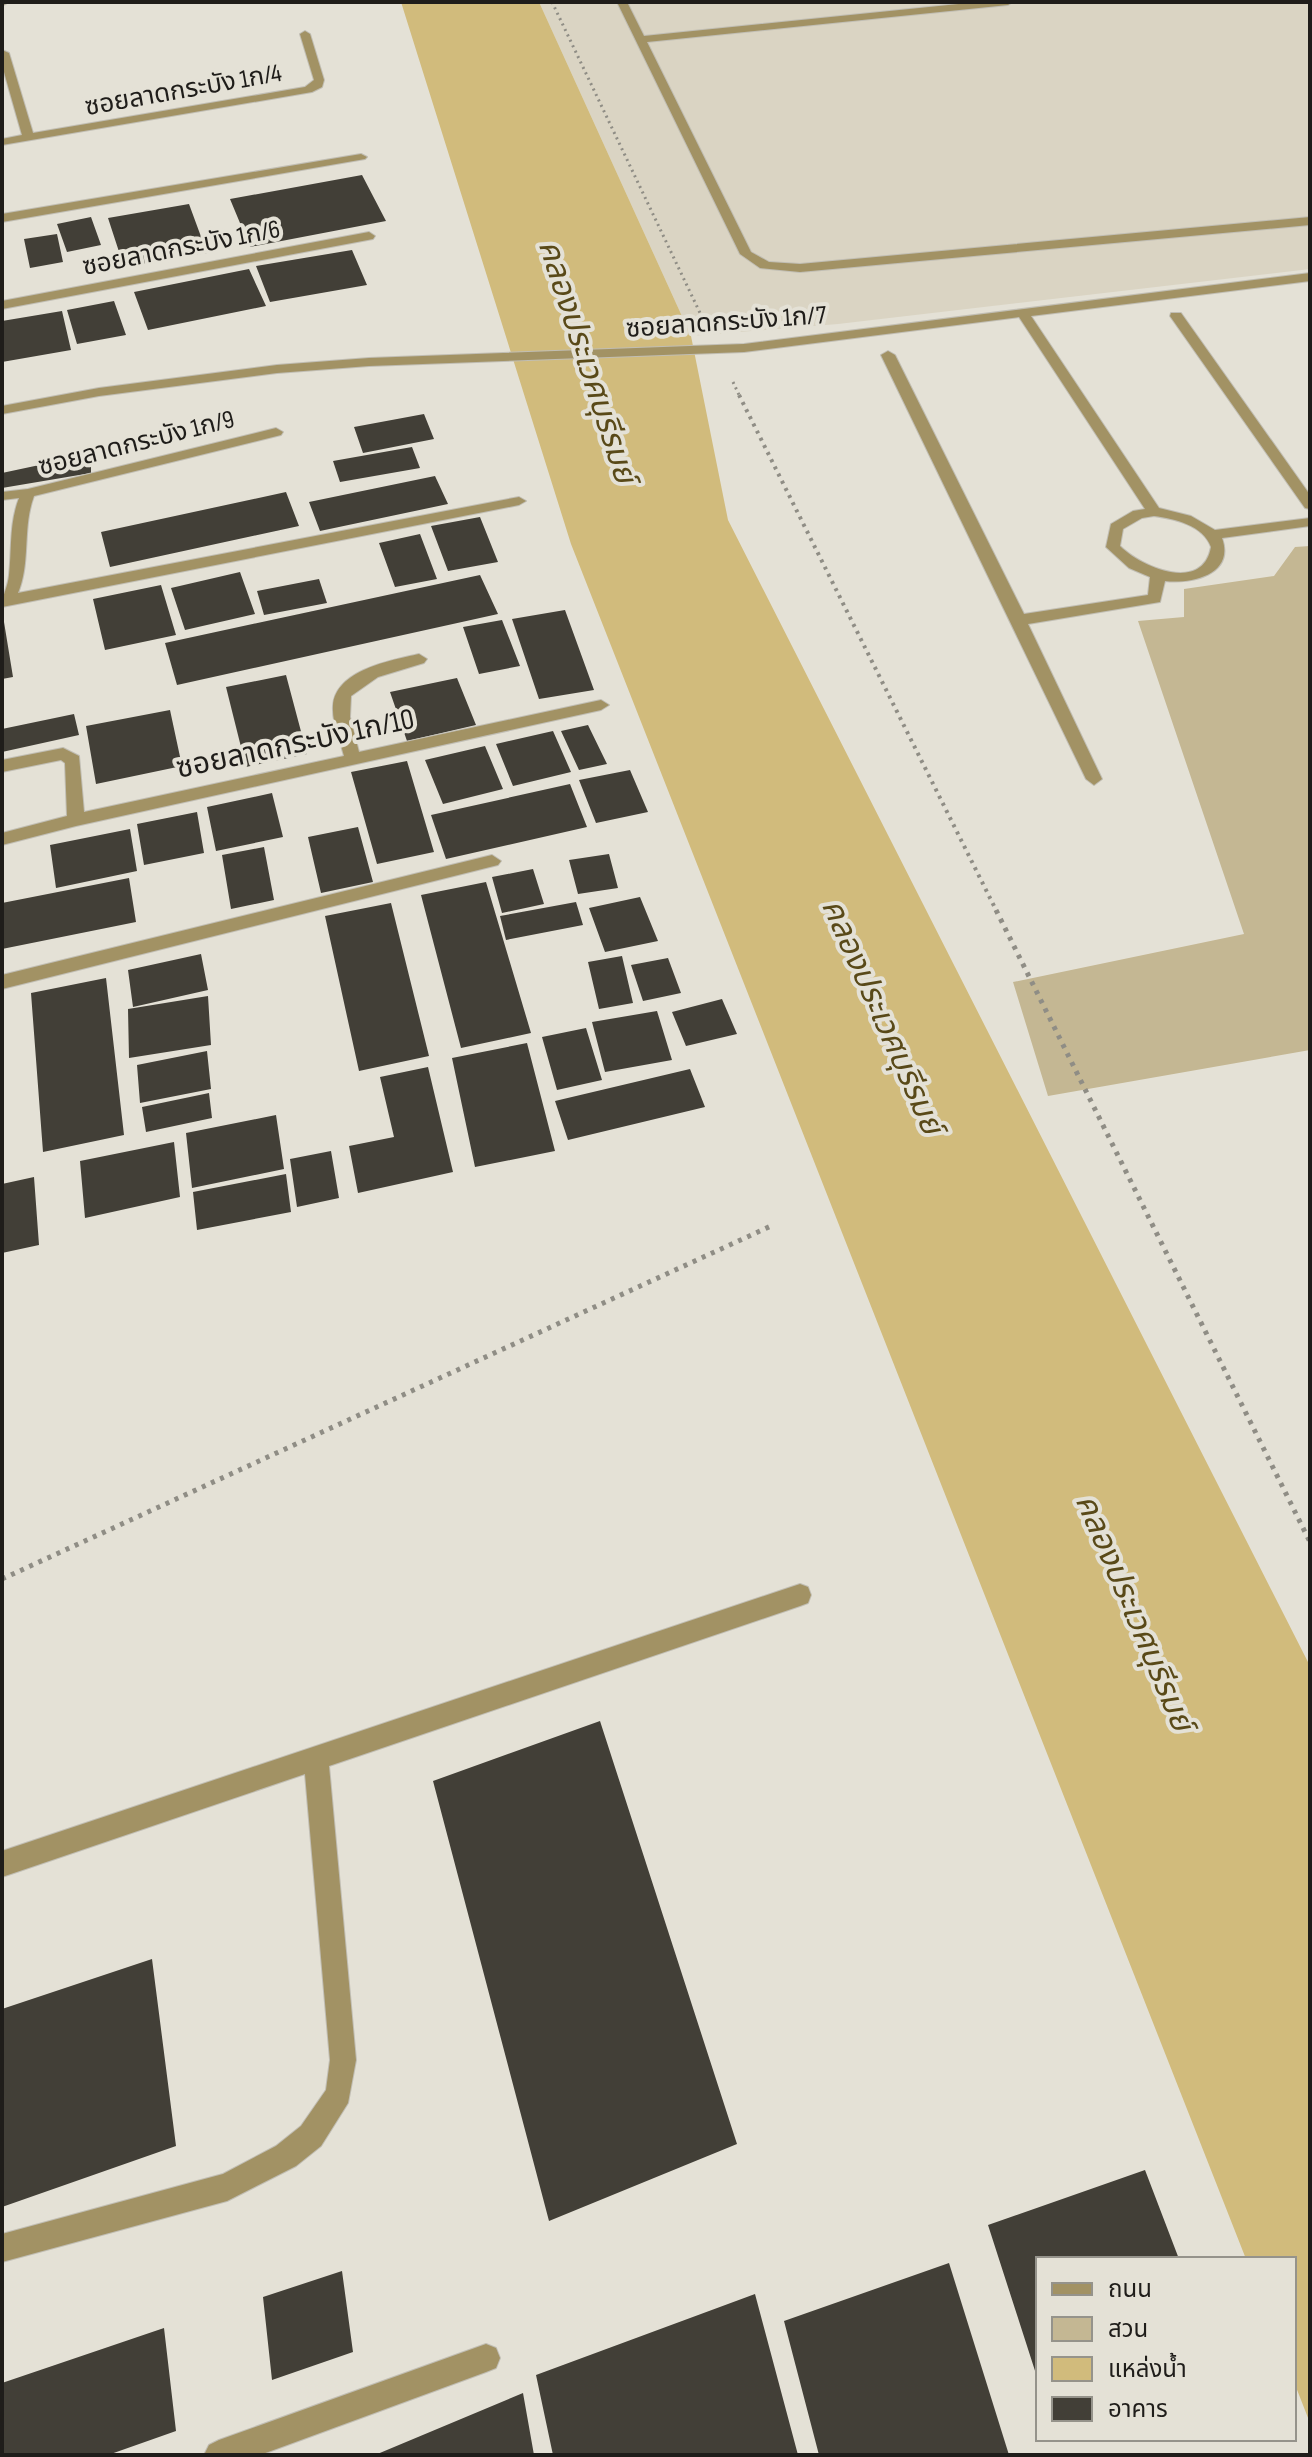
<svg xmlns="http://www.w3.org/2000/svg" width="1312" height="2457" font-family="'Sofia Sans Condensed','Noto Sans Thai',sans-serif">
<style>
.built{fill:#dad4c3}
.green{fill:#c4b793}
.water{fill:#d1bb7c}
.building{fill:#423f37}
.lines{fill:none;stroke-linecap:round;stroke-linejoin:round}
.minor-casing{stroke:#c1beb4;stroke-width:2}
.path-far2{stroke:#8f8d85;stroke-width:3;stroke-dasharray:2 4;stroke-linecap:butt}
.path-far1{stroke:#8f8d85;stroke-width:4;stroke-dasharray:3 5;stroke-linecap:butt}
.path{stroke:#8f8d85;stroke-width:5;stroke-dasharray:4 6;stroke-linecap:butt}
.minor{fill:#a29264;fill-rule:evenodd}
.labels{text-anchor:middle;stroke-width:8;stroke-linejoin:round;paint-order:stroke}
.far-street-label{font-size:26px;fill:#1f1d1a;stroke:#e4e1d6}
.street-label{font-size:30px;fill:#1f1d1a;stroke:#e4e1d6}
.water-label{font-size:32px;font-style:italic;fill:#594918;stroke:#e4e1d6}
</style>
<rect width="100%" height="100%" fill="#e4e1d6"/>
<!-- built -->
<path class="built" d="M539,2H1310V269L838,324L691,336Z"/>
<!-- green -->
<path class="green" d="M1310,546V1050L1048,1096L1013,982L1244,934L1138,621L1184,617V589L1274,576L1295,547Z"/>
<!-- water -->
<path class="water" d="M401,2H539L691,336L728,520L1310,1666V2423L1294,2382V2259H1246L571,544Z"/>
<!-- building -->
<path class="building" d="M362,175L386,221L250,247L230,199Z
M189,204L207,253L124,267L108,218Z
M91,217L101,245L67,252L57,224Z
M57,234L63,262L30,268L24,239Z
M352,250L367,285L270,302L256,266Z
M249,269L266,306L148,330L134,292Z
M114,301L126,335L77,344L67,310Z
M62,311L71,350L2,362V321Z
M424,414L434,439L363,453L354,427Z
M412,447L420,468L340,482L333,461Z
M91,454V473L2,488V473Z
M435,476L448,504L320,531L309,502Z
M286,492L299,526L110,567L101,532Z
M480,517L498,562L448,571L431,526Z
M420,534L437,579L395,587L379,543Z
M240,572L255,614L185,630L171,588Z
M480,575L498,614L177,685L165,643Z
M319,579L327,603L264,615L257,591Z
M161,585L176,635L105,650L93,599Z
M565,610L594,690L539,699L512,619Z
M502,620L520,666L479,674L463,627Z
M4,622L13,677L2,679V623Z
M286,675L307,754L246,767L226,687Z
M457,678L476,725L407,741L390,692Z
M170,710L182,766L96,784L86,726Z
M74,714L79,735L2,752V729Z
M588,725L607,764L579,770L561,731Z
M553,731L571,772L513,786L496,744Z
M485,746L503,789L443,804L425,760Z
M407,761L434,852L377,864L351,772Z
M630,770L648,812L596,823L579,780Z
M570,784L587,827L446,859L431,815Z
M272,793L283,837L216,851L207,807Z
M197,812L204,853L144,865L137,824Z
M358,827L373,882L321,893L308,837Z
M130,829L137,871L56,888L50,845Z
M264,847L274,900L231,909L222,855Z
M609,854L618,888L578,894L569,860Z
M533,869L544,904L502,913L492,877Z
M129,878L136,922L2,949V903Z
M486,882L531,1033L461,1048L421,895Z
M640,897L658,941L605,952L589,908Z
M576,902L583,925L506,940L500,916Z
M391,903L429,1056L359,1071L325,916Z
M201,954L208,990L133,1007L128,970Z
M622,956L633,1003L599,1009L588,962Z
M668,958L681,993L643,1001L631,965Z
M106,978L124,1135L43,1152L31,993Z
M208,996L211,1045L129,1058L128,1009Z
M722,999L737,1034L686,1046L672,1012Z
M657,1011L672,1060L605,1072L592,1022Z
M586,1028L602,1080L557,1090L542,1037Z
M527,1043L555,1151L475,1167L452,1058Z
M207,1051L211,1089L140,1103L137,1065Z
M428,1067L453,1172L358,1193L349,1146L394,1137L380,1077Z
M690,1069L705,1107L568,1140L555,1101Z
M209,1093L212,1118L146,1132L142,1107Z
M276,1115L284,1169L192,1188L186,1133Z
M174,1142L180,1197L85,1218L80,1161Z
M331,1151L339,1198L297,1207L290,1159Z
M286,1174L291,1212L197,1230L193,1192Z
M34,1177L39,1245L2,1253V1184Z
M600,1721L737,2144L549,2221L433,1781Z
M152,1959L176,2146L2,2207V2009Z
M1145,2170L1179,2259H1038L1037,2377L988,2225Z
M949,2263L1009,2455H819L784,2321Z
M342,2271L353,2352L272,2380L263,2297Z
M755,2294L798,2455H553L536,2375Z
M164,2328L176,2431L108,2455H2V2383Z
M523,2393L534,2455H375Z"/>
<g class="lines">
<!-- minor casing -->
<g class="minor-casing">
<path id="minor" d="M2,2H9L2,6Z
M617,2H627L644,36L978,2H1013L1008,5L647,42L751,252L769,262L800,264L1310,217V225L800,272L760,268L740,254Z
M305,31L310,34L324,80L322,87L312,92L2,145V139L22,135L2,65V50L9,53L33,133L305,87L314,80L300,34Z
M361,154L367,157L365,159L2,222V214Z
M369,232L375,236L373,239L2,309V301Z
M1310,273V281L1031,316L1159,508L1191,516L1215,530L1310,518V526L1222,538C1235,575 1191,584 1165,581L1160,602L1028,624L1102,779L1094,785L1086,779L881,355L888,351L895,355L1024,614L1148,595L1150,577L1129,568L1106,547L1111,524L1133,511L1145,509L1019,317L744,352L369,366L277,373L99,396L2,414V406L99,388L277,365L369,358L744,344ZM1154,516C1175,519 1203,525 1211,547C1203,593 1142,568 1120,546L1123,529L1142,518Z
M1171,313H1181L1310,495V509L1305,508L1170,316Z
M276,428L283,432L281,435L34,496C22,528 31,562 18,593L519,497L526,501L519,505L2,607C2,595 8,587 9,575C12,549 9,524 19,498L2,500V492L28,489Z
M419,654L427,659L424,663L378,677L351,696L350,717L359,752L601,700L609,705L601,710L76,826L2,845V833L67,816L65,763L61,760L2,772V760L63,748L79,756L84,812L344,756C340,740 332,723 333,706C335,670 392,660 419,654Z
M492,855L501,861L498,865L2,989V975Z
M800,1584L808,1587L811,1595L808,1603L800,1606L329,1766L356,2060L348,2103L321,2146L296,2166L227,2201L2,2262V2234L223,2174L276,2146L301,2126L326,2090L330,2060L305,1774L2,1877V1851Z
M486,2344L496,2348L500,2358L496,2368L486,2372L260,2455H204L209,2445L219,2440Z"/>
</g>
<!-- path-far2 -->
<path class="path-far2" d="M552,2L701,315
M733,382L740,397"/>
<!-- path-far1 -->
<path class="path-far1" d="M739,395L997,912"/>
<!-- path -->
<path class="path" d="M996,910L1310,1542
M2,1579L771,1226"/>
<!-- minor -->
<use href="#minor" class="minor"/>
</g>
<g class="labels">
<!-- far-street labels -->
<g class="far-street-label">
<text transform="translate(183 89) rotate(-10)" y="9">ซอยลาดกระบัง 1ก/4</text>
<text transform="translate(181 247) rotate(-11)" y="9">ซอยลาดกระบัง 1ก/6</text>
<text transform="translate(726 321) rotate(-4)" y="9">ซอยลาดกระบัง 1ก/7</text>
<text transform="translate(136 442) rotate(-14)" y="9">ซอยลาดกระบัง 1ก/9</text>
</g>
<!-- street labels -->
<g class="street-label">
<text transform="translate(295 743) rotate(-12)" y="10">ซอยลาดกระบัง 1ก/10</text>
</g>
<!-- water labels -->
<g class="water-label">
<text transform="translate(588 361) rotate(72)" y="11">คลองประเวศบุรีรมย์</text>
<text transform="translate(883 1016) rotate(66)" y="11">คลองประเวศบุรีรมย์</text>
<text transform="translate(1135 1612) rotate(67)" y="11">คลองประเวศบุรีรมย์</text>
</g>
</g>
<!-- border -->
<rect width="1312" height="2457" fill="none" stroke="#1f1d1a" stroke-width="8"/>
<!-- legend -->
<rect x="1036" y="2257" width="260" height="184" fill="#e4e1d6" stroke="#95938b" stroke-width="2"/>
<rect x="1052" y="2283" width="40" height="12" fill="#a29264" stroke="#95938b" stroke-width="2"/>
<text x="1108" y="2297" font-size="24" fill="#1f1d1a">ถนน</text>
<rect x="1052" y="2317" width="40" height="24" fill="#c4b793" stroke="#95938b" stroke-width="2"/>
<text x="1108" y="2337" font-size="24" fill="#1f1d1a">สวน</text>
<rect x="1052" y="2357" width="40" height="24" fill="#d1bb7c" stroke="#95938b" stroke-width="2"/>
<text x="1108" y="2377" font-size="24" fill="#1f1d1a">แหล่งน้ำ</text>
<rect x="1052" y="2397" width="40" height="24" fill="#423f37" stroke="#95938b" stroke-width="2"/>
<text x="1108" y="2417" font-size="24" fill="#1f1d1a">อาคาร</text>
</svg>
